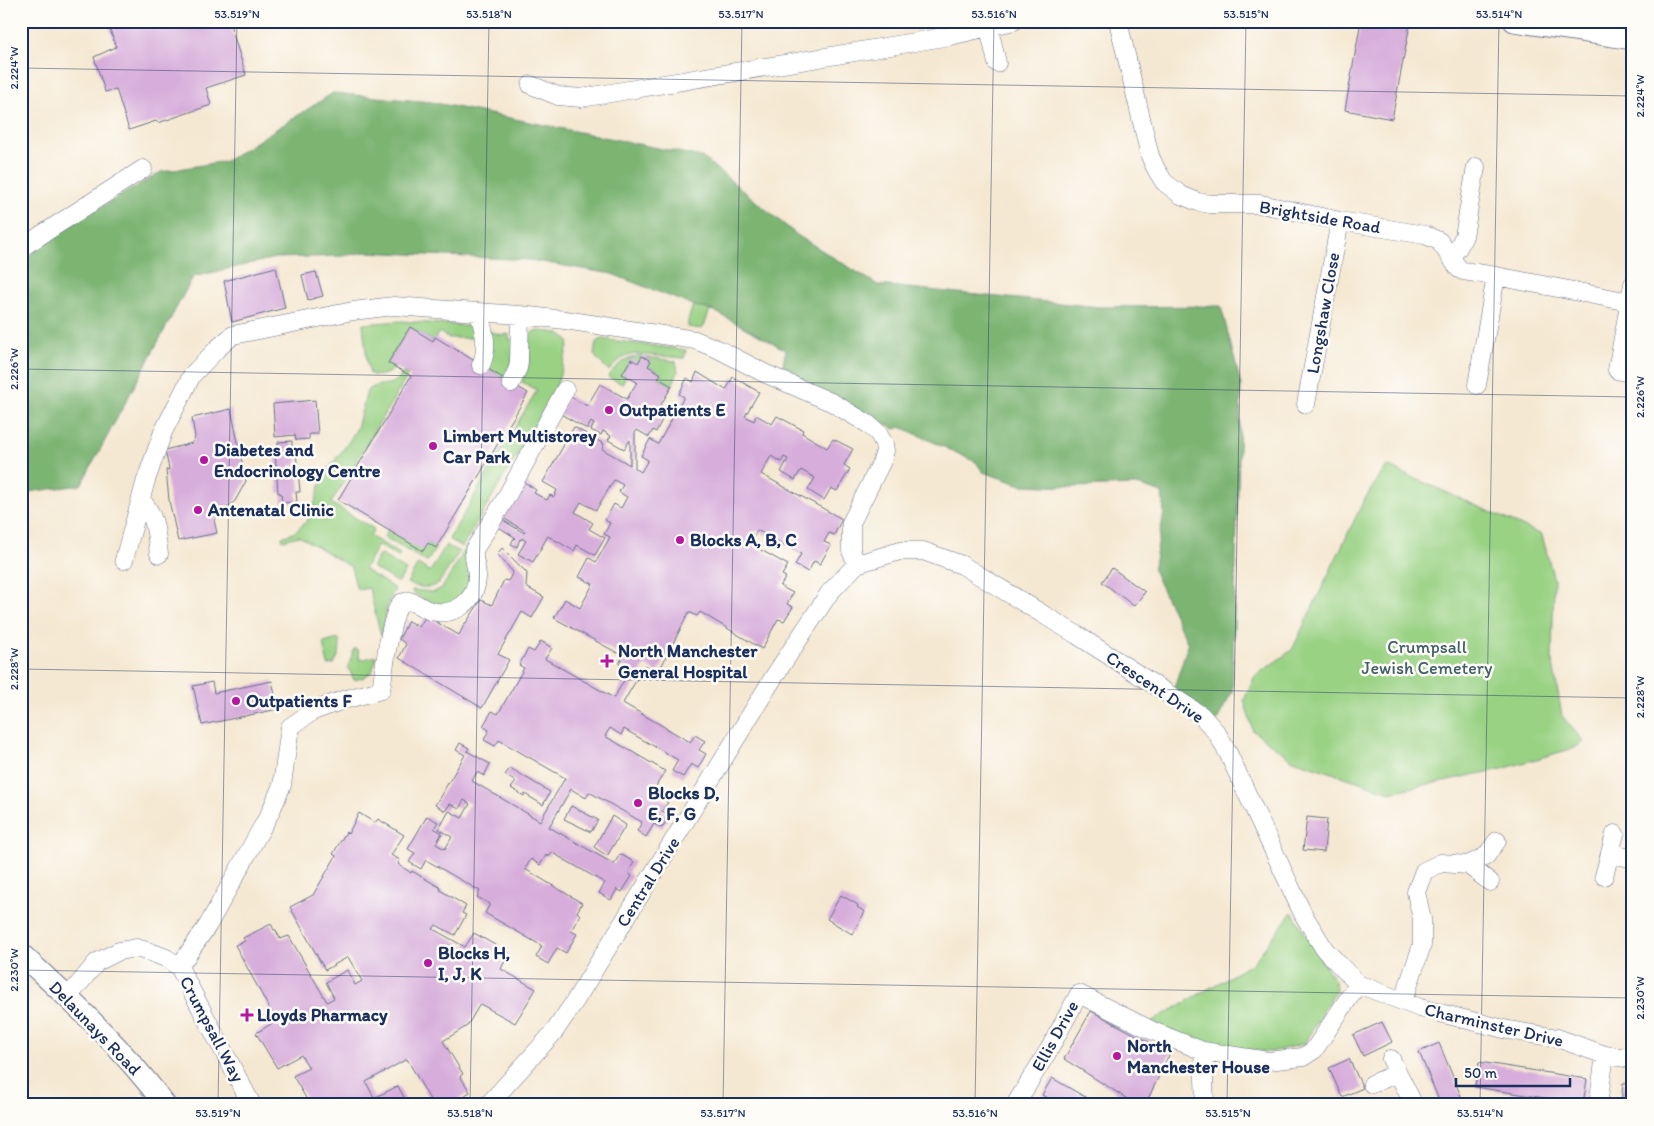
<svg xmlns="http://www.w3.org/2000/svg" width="1654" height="1126" font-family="Itim,sans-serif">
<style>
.green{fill:#9ad284;stroke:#5a8071}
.forest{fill:#7bb472;stroke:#4b7268}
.building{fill:#d7aedb}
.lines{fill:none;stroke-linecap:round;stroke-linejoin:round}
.minor-casing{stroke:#677087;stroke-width:19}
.tertiary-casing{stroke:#677087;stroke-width:23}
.minor{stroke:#fff;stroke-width:18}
.tertiary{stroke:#fff;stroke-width:21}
.ticks{fill:none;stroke:#1b2f5e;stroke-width:1;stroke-opacity:0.45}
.poi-dot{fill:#b5179e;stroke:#fdfcf7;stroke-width:2}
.labels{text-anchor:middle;stroke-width:5;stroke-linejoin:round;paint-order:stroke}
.street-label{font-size:18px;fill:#1b2f5e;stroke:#fdfcf7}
.poi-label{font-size:18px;font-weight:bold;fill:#1b2f5e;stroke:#fdfcf7;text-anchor:start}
.park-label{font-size:18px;fill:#416069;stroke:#fdfcf7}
.neatline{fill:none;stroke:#1b2f5e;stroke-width:2}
.ticks-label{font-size:12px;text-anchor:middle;fill:#1b2f5e}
</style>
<rect width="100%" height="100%" fill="#fdfcf7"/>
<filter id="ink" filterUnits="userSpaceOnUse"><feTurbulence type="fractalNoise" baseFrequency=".02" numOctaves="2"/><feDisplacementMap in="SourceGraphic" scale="10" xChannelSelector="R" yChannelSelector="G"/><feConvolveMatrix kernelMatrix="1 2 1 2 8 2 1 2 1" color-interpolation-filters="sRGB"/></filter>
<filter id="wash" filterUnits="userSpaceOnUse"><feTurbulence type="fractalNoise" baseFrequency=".0096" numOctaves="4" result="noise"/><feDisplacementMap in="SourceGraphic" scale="20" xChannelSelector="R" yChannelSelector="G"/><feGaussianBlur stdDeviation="1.12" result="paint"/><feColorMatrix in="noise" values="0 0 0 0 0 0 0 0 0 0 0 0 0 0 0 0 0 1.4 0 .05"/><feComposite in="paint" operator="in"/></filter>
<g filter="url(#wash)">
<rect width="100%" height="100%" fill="#f5e8d2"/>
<!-- green -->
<path class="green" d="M693,305L710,310L704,326L702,329L688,327V321Z
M401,321L469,326L472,329L477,330L480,338H448L439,332L433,341L410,327L388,363L396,367C388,374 380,378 370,374L367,362L363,324Z
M489,331L501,335L509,334V339L514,340L515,346L507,380L485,367Z
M538,331C549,332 566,331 569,343L555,392L462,547L449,539L537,390L522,382L529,364V336L533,332Z
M602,339L686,350L684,358L635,354C623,356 617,361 609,371L597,359L594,354L596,342Z
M642,356L638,363L631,359L623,373L626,376L622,384L608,377C618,364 625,357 642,356Z
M644,357L676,361L678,372L672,386L658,378L661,373L648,366L651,361Z
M404,372L408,375L331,503L374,529L370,536L400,554L398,557L378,545L364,569L395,589L388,603L381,636L369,588L357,590L351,567L299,536L283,540L282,537L295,532L307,521L312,512L323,476L348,443L357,428L367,391C380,380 394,390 404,372Z
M1387,466L1542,535L1554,580L1552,658L1562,716L1584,742L1574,748L1502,769L1390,792L1293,760L1253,731L1244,700L1255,676L1292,650L1364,500Z
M388,529L428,543L436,548L427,562L384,537Z
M474,535L469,585L462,600L439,609L412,592V590L434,592L442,588Z
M446,545L459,552L439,583C431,590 416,587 407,583L418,564L429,571L431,570Z
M380,554L406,570L398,583L372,567Z
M339,639C341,649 339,656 334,664L328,665L323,643Z
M354,649H358L360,660L377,656L372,672L362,678L354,680L348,667Z
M1292,912L1335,981L1336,990L1304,1044L1271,1052L1248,1050L1212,1045L1178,1034L1151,1022L1253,963Z"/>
<!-- forest -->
<path class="forest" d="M333,93L431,102L702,157L797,235L878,285L1099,307L1221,306L1241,385L1232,692L1215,724L1174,688L1188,644L1153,570L1164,513L1162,493L1137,485L1072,487L1021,485L983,472L976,462L901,427L895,429L868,414L781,373L786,350L714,311L692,305L612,274L530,260L366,252L343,256L275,258L193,277L81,485L21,493V262L55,234L161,172L226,161Z"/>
<g id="blocks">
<!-- building -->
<path class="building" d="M107,21H229L246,75L206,88L211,105L158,123L156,121L129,130L116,89L105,92L94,57L116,47Z
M1361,21H1396L1410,24L1392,119L1345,110Z
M276,267L285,308L232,322L224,281Z
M316,272L323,296L308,300L302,275Z
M410,327L433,341L435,337L528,393L436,548L428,543L423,551L338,500L411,376L388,363Z
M642,356L651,361L648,366L661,374L658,378L672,386L654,416L662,420L656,432L653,430L649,437L637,430L635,433V468L641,472L648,460L641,456L650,439L658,444L684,397L679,394L687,378L693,382L697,372L726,390L733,377L759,392L745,416L754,421L756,415L772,424L777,416L803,430L802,433L827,448L833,439L853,449L844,465L850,469L837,491L831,488L824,500L808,490L815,478L801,470L795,480L781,472L788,459L784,457L781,462L771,456L761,474L842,519L834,535L829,533L824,542L831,545L820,564L814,561L808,572L795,565L801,554L757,530L750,544L788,565L782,575L786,577L780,586L793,593L787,604L793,607L784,621L778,619L762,649L700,612L697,616L689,612L658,673L645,665L623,703L690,742L695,735L705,741L699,750L706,754L698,768L691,764L683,777L672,771L678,760L624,729L621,735L610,728L605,736L665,771L652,793L668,802L662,811L670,815L662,828L654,824L646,837L637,831L642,822L589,792L586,798L571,789L549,827L614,864L620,854L634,862L628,873L632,876L622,892L617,889L611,900L599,893L605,883L551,852L549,857L546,855L540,865L531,859L525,869L582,903L577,912L580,915L571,931L577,934L566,953L557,948L548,964L536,957L542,946L485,913L490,904L477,897L480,891L426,860L421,869L409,862L415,853L408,849L427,816L438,822L434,828L442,833L436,844L445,849L452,837L439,829L449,811L462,818L470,804L464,800L459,809L450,804L445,811L435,805L465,755L456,750L460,743L469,748L467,751L490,764L484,776L477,772L472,781L540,821L565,778L499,740L495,746L484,740L489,730L483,726L492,711L498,714L524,668L519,665L528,649L534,652L541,641L552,648L545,659L614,698L630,670L619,664L623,656L554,618L565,599L580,608L593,584L579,577L589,558L596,562L610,537L604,534L610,523L605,520L614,504L621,508L627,497L619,492L623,485L614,480L596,510L581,502L575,512L593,523L589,529L605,538L595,555L577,545L574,551L548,536L533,562L518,554L526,541L522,538L521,540L520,539L517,547L511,544L514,538L515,539L516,538L497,526L501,519L524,533L525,531L503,518L524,482L536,490L534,493L547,500L550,495L554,497L557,490L543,482L574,427L604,444L602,449L630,465V440L624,449L608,440L611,436L603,431L601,435L591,430L594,424L591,422L587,429L559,413L569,396L587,406L600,384L627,399L637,382L622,374L631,359L638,363Z
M315,400L318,434H309V439L296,440L295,435L275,437L273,404Z
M231,409L246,481L235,501L214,520L217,533L178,541L169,500L166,470L169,469L165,450L192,443L195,437L192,418Z
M292,441V449H296L297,464L291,465V470L298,469L300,492H296L297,502L282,503L281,493H278L275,451H278V442Z
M502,548L527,573L526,587L544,597L532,618L522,612L498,654L509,660L482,708L399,658L406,644L399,639L408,621L419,627L426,616L459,635L465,623H466L481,600L492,605L504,580L508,581L513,572L497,554Z
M1112,568L1145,592L1134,606L1102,582Z
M272,681L278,709L202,725L193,686L212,682L214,693Z
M510,768L550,792L543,805L525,794L524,796L511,788L516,782L505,775Z
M571,806L598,820L591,832L564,819Z
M359,813L375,823L378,819L404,835L391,855L400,860L398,864L411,873L412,871L441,888L440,890L466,906L462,913L466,915L455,935L436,925L433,929L465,947L474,933L509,953L501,969L536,989L515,1023L480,1004L467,1026L443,1041L463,1074L460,1076L470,1092L449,1105H433L407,1059L366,1082L374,1098L398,1086L407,1103L403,1105H332L330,1102L326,1105H310L293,1076L309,1068L301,1055L277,1068L256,1033L276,1021L235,945L245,941L243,938L271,924L274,930H276L280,939L289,936L327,1002L334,998L326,982L347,970L355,985L362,981L348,957L325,970L290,907L313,895L336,856L333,854L346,832L348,834Z
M612,816L626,825L607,856L594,847Z
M1307,817L1327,819L1324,852L1303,850Z
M841,895L858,905L857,907L865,912L852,934L827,919Z
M1091,1011L1170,1053L1145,1105H1137L1064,1059Z
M1382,1022L1392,1042L1363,1056L1353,1035Z
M1439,1043L1463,1101L1454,1105H1441L1419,1052Z
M1349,1059L1363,1088L1342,1097L1329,1068Z
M1479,1062L1587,1079L1583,1104L1475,1087Z
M1052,1078L1099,1105H1059L1042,1095Z
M1623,1083L1633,1084V1105L1621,1104Z"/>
</g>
</g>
<g filter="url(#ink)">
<use href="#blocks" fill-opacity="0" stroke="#677087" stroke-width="1"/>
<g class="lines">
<!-- minor casing -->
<g class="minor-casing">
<path id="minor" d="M1118,21L1150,156L1156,169L1164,182L1181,195L1198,202L1210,204H1261L1340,221L1425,235L1439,241L1459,269L1463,271L1496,276L1630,302
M989,28L997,63
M531,85L558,96L581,98L950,36L1014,21
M21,248L143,169
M1450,257L1458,248L1464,236L1476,167
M1633,284L1617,370L1633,374
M479,313C484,331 489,347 481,365
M511,383L518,368L519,361L520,315
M1477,385L1496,276
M1306,404L1340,221
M141,500C156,515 156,534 159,554
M124,560L146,480L163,432L192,375L218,348L233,335L353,311L394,306L520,315L565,320L695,340L720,350L764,373L833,403L868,424L878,433L884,444L885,451L882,461L851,523V551L857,564
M1610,853L1633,859
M1468,865L1490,882
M1604,876L1615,834
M179,967L208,925L270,813L282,785L290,727L313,711L343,700L381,690C384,672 390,615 401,603L409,601C417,603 423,609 431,611C454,617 476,602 477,577C477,568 473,560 474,550L503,503L565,390
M68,997L97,962L119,951L136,948L150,952L166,958L179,967L252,1105
M1403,1001L1422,945V919L1416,892L1424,871L1441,863L1468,865L1486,856L1497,841
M1203,1051L1205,1105
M1391,1059L1414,1105
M1372,1084L1398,1073
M488,1105L554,1032L575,1001L775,675L830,592L857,564L900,551H923L962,565L1077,635L1201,715L1217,733L1229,755L1303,914L1325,950L1358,984L1420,1008L1508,1030L1557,1038L1605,1055L1633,1059
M1015,1105L1050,1048L1079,994L1153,1031L1203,1051L1268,1061L1303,1057L1314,1050L1358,984
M1598,1105L1605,1055"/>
</g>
<!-- tertiary casing -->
<g class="tertiary-casing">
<path id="tertiary" d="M1514,21L1633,39
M21,954C72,1001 124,1049 165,1105"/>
</g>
<!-- minor -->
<use href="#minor" class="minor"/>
<!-- tertiary -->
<use href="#tertiary" class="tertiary"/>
</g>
</g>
<!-- ticks -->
<path class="ticks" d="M21,68L1633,96M21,369L1633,397M21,669L1633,698M21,970L1633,998M218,1105L237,21M470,1105L489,21M723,1105L742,21M975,1105L994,21M1227,1105L1246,21M1480,1105L1499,21"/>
<!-- markers -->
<g class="poi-dot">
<circle cx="609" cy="410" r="5"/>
<circle cx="433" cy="446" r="5"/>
<circle cx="204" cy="460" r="5"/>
<circle cx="198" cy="510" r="5"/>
<circle cx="680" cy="540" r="5"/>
<path d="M604.5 653.5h5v5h5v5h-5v5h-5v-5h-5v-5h5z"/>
<circle cx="236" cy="701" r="5"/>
<circle cx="638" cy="803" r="5"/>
<circle cx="428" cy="963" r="5"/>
<path d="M244.5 1007.5h5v5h5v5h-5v5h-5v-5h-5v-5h5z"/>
<circle cx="1117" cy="1056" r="5"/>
</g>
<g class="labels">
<!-- street labels -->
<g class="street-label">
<text transform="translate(1320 217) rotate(10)" y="6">Brightside Road</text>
<text transform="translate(1323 313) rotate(-80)" y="6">Longshaw Close</text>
<text transform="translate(1155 687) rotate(34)" y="6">Crescent Drive</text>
<text transform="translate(648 882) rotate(-58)" y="6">Central Drive</text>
<text transform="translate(1494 1025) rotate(13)" y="6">Charminster Drive</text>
<text transform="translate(95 1028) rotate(46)" y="6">Delaunays Road</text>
<text transform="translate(212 1029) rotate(62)" y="6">Crumpsall Way</text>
<text transform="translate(1055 1036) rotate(-61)" y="6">Ellis Drive</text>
</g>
<!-- poi labels -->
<g class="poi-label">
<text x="619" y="416">Outpatients E</text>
<text x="443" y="442">Limbert Multistorey<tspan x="443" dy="21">Car Park</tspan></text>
<text x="214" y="456">Diabetes and<tspan x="214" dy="21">Endocrinology Centre</tspan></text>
<text x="208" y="516">Antenatal Clinic</text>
<text x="690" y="546">Blocks A, B, C</text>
<text x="618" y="657">North Manchester<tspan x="618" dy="21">General Hospital</tspan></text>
<text x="246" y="707">Outpatients F</text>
<text x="648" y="799">Blocks D,<tspan x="648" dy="21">E, F, G</tspan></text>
<text x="438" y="959">Blocks H,<tspan x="438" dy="21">I, J, K</tspan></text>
<text x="257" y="1021">Lloyds Pharmacy</text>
<text x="1127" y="1052">North<tspan x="1127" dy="21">Manchester House</tspan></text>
</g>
<!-- park labels -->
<g class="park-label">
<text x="1427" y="653">Crumpsall<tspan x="1427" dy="21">Jewish Cemetery</tspan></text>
</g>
</g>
<!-- margin -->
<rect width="1654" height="1126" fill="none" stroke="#fdfcf7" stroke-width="55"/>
<!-- scale -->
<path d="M1456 1078v8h114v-8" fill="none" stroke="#1b2f5e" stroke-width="2.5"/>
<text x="1464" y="1078" font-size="15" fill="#1b2f5e" stroke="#fdfcf7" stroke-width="4" paint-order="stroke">50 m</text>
<rect x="28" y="28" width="1598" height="1070" class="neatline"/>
<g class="ticks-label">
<text x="237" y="18">53.519°N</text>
<text x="489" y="18">53.518°N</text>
<text x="741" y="18">53.517°N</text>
<text x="994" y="18">53.516°N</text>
<text x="1246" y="18">53.515°N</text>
<text x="1499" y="18">53.514°N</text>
<text transform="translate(14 68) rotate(-90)" y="4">2.224°W</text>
<text transform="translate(1640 96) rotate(-90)" y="4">2.224°W</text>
<text transform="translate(14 369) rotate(-90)" y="4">2.226°W</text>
<text transform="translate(1640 397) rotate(-90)" y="4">2.226°W</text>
<text transform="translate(14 669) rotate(-90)" y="4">2.228°W</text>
<text transform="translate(1640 697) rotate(-90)" y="4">2.228°W</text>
<text transform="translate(14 970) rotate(-90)" y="4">2.230°W</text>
<text transform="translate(1640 998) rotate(-90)" y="4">2.230°W</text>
<text x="218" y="1117">53.519°N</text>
<text x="470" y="1117">53.518°N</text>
<text x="723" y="1117">53.517°N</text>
<text x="975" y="1117">53.516°N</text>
<text x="1228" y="1117">53.515°N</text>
<text x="1480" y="1117">53.514°N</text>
</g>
</svg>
